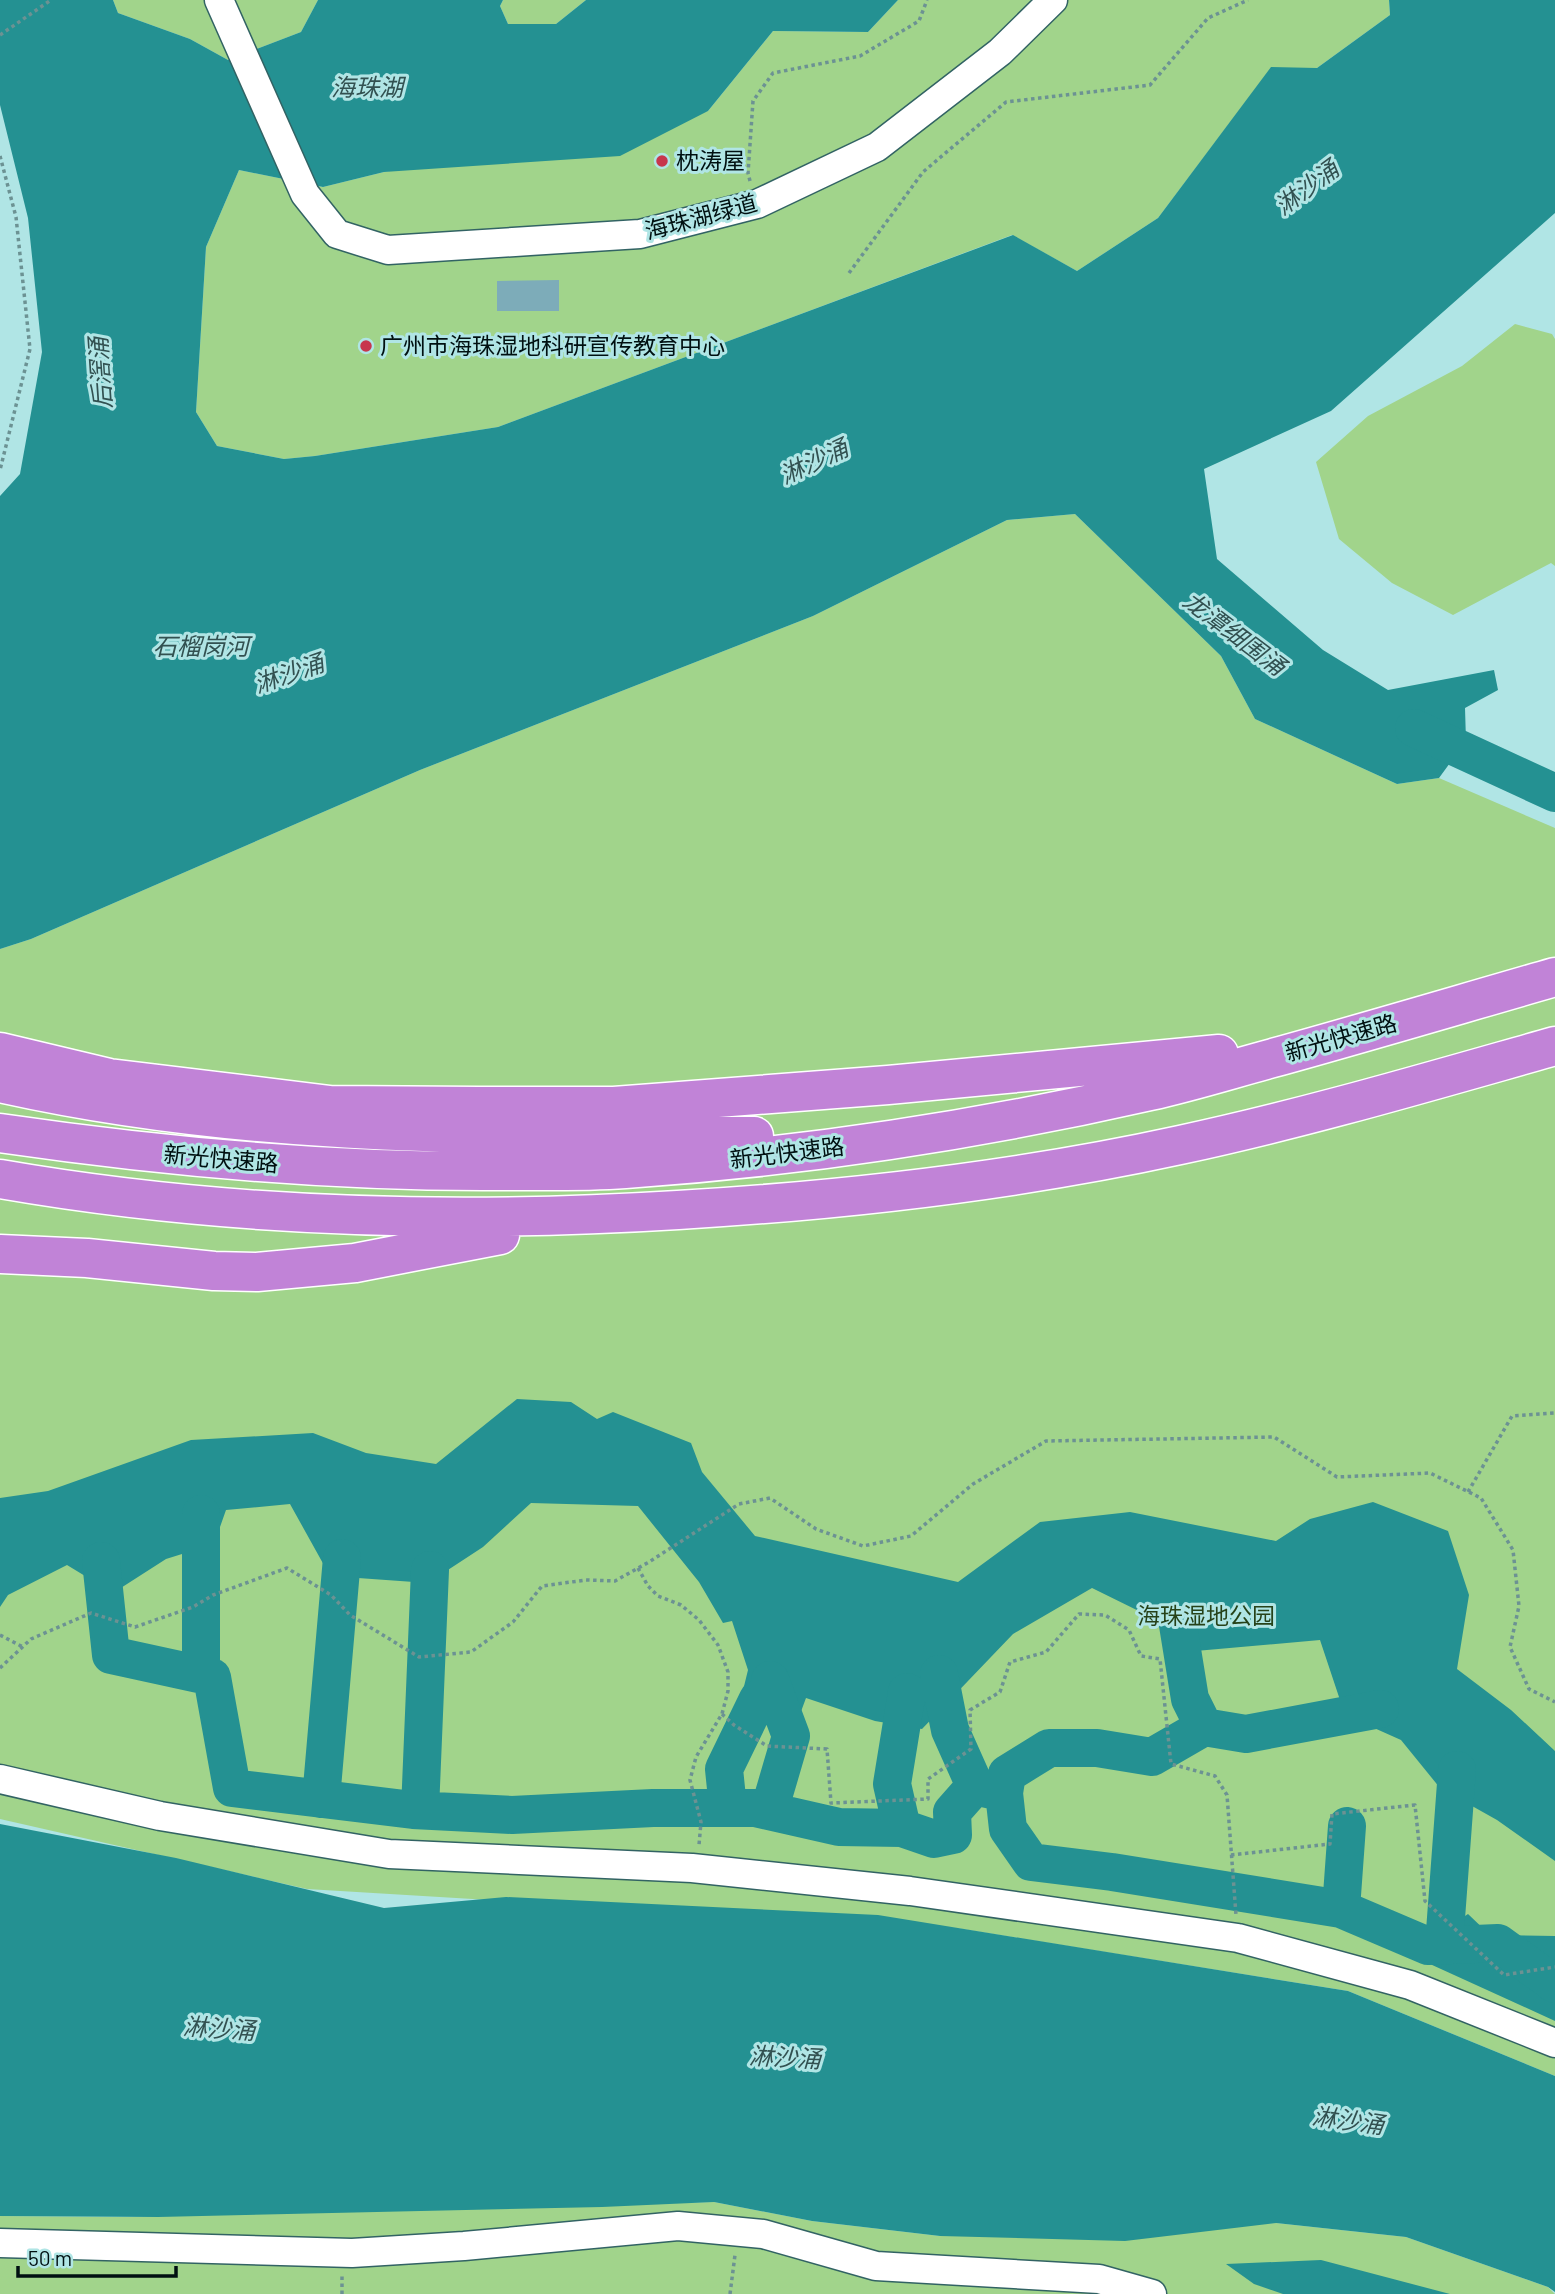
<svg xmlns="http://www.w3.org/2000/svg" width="1555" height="2294" font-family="Barlow,'Noto Sans SC',sans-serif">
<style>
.green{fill:#a1d48b}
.water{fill:#249192}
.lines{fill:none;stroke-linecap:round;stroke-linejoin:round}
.river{stroke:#249192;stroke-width:38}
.building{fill:#7dacb9}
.minor-casing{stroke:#326364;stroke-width:31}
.highway-casing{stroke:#fff;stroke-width:41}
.path{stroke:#6c9293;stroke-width:3.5;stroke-dasharray:3.5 3.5;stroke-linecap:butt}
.minor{stroke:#fff;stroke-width:28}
.highway{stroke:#c183d7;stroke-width:38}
.poi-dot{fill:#c7364d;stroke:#b0e5e5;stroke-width:2.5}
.labels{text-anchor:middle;stroke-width:6;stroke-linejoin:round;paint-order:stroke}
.poi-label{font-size:23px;fill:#001011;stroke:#b0e5e5;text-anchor:start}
.street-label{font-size:23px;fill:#001011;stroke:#b0e5e5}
.park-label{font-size:23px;fill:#264219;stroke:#b0e5e5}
.water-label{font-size:24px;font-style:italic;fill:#325151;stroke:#b0e5e5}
</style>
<rect width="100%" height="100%" fill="#b0e5e5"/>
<!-- green -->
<path class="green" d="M113,0H318L301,32L228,60L190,39L118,13Z
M503,0H586L556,24H508L500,6Z
M898,0H1389L1390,15L1317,68H1271L1158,218L1077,271L1012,235L498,427L315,456L284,459L217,446L196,412L206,247L239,170L323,187L384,172L708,111L773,31L868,32Z
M1515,324L1552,334L1555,339V566L1551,563L1453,615L1392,583L1339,539L1316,462L1368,416L1462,366Z
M1075,514L1221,656L1255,719L1397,784L1439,778L1555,828V2076L1348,1991L956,1928L307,1889L0,1819V949L31,939L420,770L813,616L1007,520Z
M714,2202L812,2221L940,2236L1276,2223L1406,2237L1548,2287L1555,2294H0V2216L129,2217Z"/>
<!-- water -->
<path class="water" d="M0,0H113L118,13L190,39L228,60L301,32L318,0H503L500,6L508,24H556L586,0H898L868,32L773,31L708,111L620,156L384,172L323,187L239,170L206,247L196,412L217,446L284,459L315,456L498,427L1013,235L1077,271L1158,218L1271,67L1317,68L1390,15L1389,0H1555V213L1331,411L1204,469L1217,559L1323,650L1388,690L1494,670L1498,690L1465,708L1466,741L1439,778L1397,784L1255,719L1221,656L1075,514L1007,520L813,616L420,770L31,939L0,949V496L20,474L42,352L28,218L0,105Z
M517,1399L571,1402L597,1419L613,1412L691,1443L702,1472L755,1536L958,1582L1040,1522L1130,1512L1276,1541L1310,1519L1373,1502L1448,1531L1469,1595L1457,1669L1511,1710L1555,1751V1861L1497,1820L1440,1788L1401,1740L1345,1715L1320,1640L1173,1653L1155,1619L1092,1588L1013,1634L922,1729L875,1721L806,1698L796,1725L735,1723L748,1670L732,1621L723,1623L699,1582L638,1506L531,1503L483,1547L428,1583L330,1576L290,1504L226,1510L214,1544L166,1559L113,1593L67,1565L8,1595L0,1607V1498L48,1491L191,1440L313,1433L366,1453L436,1464Z
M0,1824L176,1858L384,1908L506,1897L878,1915L1348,1991L1555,2076V2292L1548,2287L1406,2237L1276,2223L1125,2241L940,2236L812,2221L714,2202L602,2207L158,2217L0,2216Z
M1468,1914L1490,1935L1555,1936V2021L1408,1954Z
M1321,2260L1450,2294H1283L1254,2284L1226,2264Z"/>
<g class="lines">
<!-- river -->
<path class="river" d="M1414,728L1555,793
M201,1514V1674
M101,1561L111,1655L212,1677L232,1788L413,1810L512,1815L653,1808H755L839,1827L902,1828L934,1839L953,1835L952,1812L975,1786L1004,1793L1008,1829L1031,1862L1112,1872L1341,1909L1428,1946L1498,1943L1555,1984
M1178,1625L1190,1699L1204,1727
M939,1674L950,1730L975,1786
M1004,1793L1007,1774L1049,1748H1097L1152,1757L1204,1727L1246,1734L1380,1709
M321,1799L342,1558
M728,1808L724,1769L758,1699
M420,1810L430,1570
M769,1811L791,1736L770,1680
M902,1828L892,1784L907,1692
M1341,1909L1347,1826
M1444,1945L1457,1770"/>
</g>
<!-- building -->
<path class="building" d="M559,280V311H497V281Z"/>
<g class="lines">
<!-- minor casing -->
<g class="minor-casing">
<path id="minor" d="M219,0L305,194L337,234L388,250L640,234L757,204L877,147L1000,52L1053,0
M0,1779L160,1816L389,1854L692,1868L910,1891L1238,1938L1410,1985L1555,2043
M0,2243L352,2253L464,2246L678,2226L763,2234L876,2266L1099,2279L1152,2294"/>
</g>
<!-- highway casing -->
<g class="highway-casing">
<path id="highway" d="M0,1052L109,1078L330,1105L479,1106H614L888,1085L1219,1054
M0,1083C250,1139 499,1135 754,1136
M0,1133C165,1157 331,1172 498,1171C540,1171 583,1172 625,1169C801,1157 978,1130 1150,1091C1191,1082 1232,1069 1273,1058C1367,1032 1461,1004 1555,977
M0,1179C224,1218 452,1224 678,1210C846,1200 1015,1181 1180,1145C1306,1118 1431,1081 1555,1046
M0,1254L87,1258L214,1271L257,1272L355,1263L500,1235"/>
</g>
<!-- path -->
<path class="path" d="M0,35L51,0
M0,156L16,217L30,349L0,470
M750,181L748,173L753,101L773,73L860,56L919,21L927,0
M849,273L923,172L1006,102L1150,85L1208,18L1248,0
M1468,1492L1512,1416L1555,1413
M638,1568L648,1586L658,1596L681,1605L699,1620L718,1645L728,1672V1691L722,1714L696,1757L690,1780L701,1822L699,1845
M0,1635L23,1647
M0,1668L31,1639L91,1613L135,1627L193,1607L213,1595L287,1568L331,1595L350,1615L419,1657L471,1652L513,1622L542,1586L586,1580L615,1581L649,1562L739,1504L770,1498L816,1529L863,1546L911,1536L973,1484L1046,1441L1274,1437L1337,1477L1430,1473L1481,1498L1513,1550L1519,1606L1510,1647L1529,1689L1555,1702
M722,1714L734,1725L767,1746L827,1749L831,1803L928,1799V1779L971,1749L970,1710L1000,1692L1010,1662L1046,1652L1079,1614L1105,1615L1129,1630L1141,1656L1160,1659L1171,1764L1215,1776L1227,1795L1236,1915
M1231,1855L1330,1844L1332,1814L1415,1805L1425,1901L1504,1975L1555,1967
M342,2294V2275
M730,2294L735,2255"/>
<!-- minor -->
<use href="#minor" class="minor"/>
<!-- highway -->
<use href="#highway" class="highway"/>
</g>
<!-- markers -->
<g class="poi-dot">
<circle cx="662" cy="161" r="7"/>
<circle cx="366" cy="346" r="7"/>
</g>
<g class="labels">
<!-- poi labels -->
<g class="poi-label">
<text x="676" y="169">枕涛屋</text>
<text x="380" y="354">广州市海珠湿地科研宣传教育中心</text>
</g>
<!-- street labels -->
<g class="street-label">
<text transform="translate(701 217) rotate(-15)" y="8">海珠湖绿道</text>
<text transform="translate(1341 1038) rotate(-16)" y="8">新光快速路</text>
<text transform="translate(787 1153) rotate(-7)" y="8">新光快速路</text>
<text transform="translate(221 1159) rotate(5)" y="8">新光快速路</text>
</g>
<!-- park labels -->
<g class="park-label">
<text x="1206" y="1624">海珠湿地公园</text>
</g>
<!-- water labels -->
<g class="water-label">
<text x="367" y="96">海珠湖</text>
<text transform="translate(1307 188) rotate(-37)" y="8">淋沙涌</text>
<text transform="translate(101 373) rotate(-94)" y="8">后滘涌</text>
<text transform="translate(814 462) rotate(-25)" y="8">淋沙涌</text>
<text transform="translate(1234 634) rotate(37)" y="8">龙潭细围涌</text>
<text x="201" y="655">石榴岗河</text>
<text transform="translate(289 674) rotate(-19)" y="8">淋沙涌</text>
<text transform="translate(219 2029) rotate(4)" y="8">淋沙涌</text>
<text transform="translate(785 2058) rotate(3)" y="8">淋沙涌</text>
<text transform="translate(1348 2121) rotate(8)" y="8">淋沙涌</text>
</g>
</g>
<!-- scale -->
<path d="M18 2266v10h158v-10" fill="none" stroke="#001011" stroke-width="3.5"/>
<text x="28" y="2266" font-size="21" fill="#001011" stroke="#b0e5e5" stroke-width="5" paint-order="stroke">50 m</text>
</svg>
